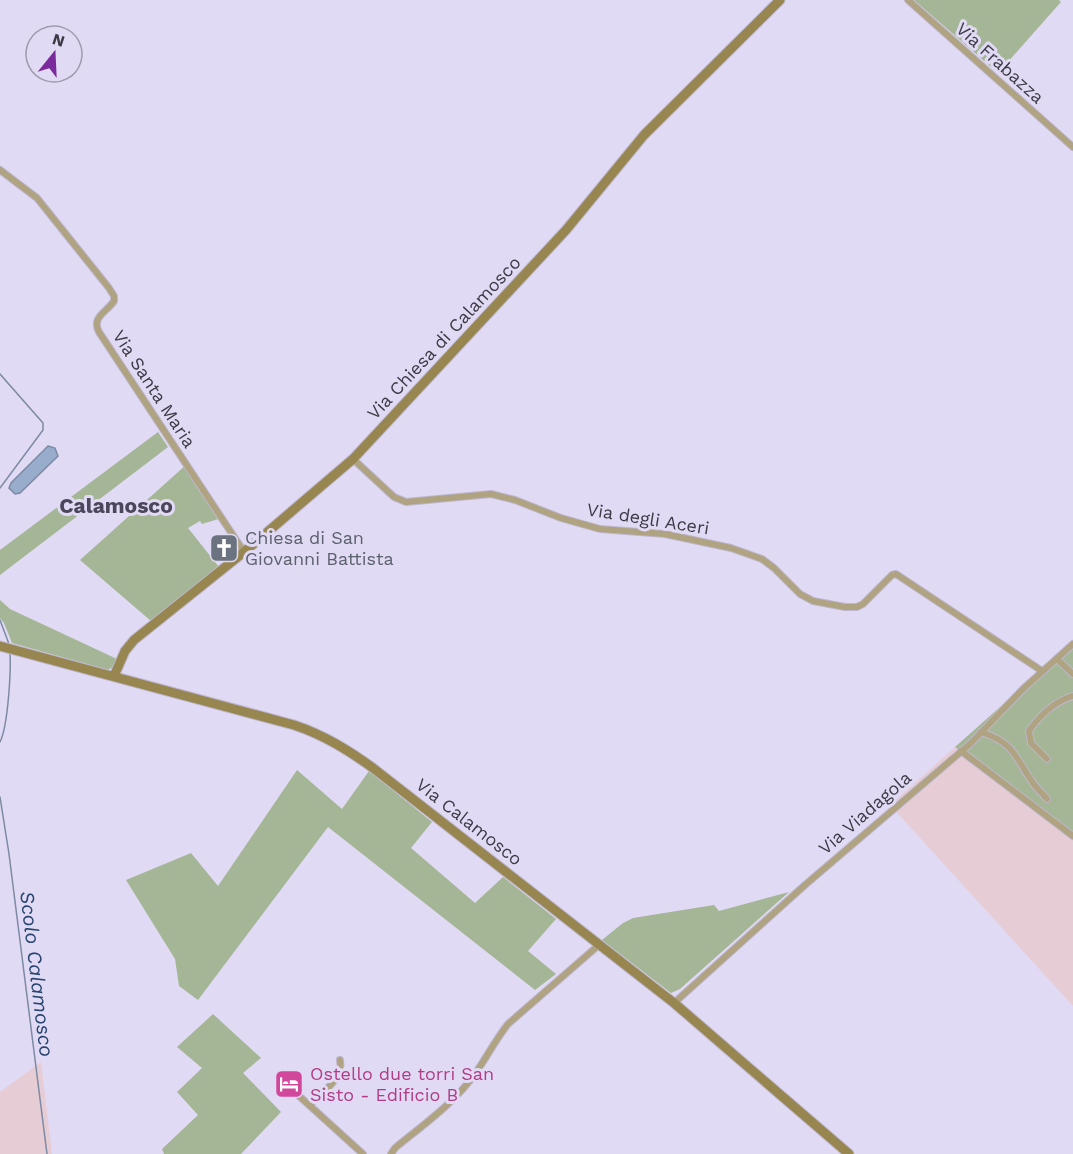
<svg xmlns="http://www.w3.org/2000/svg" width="1073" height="1154" font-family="'Work Sans',sans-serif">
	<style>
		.industrial { fill: #e6cdd5 }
		.green { fill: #a4b696 }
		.water { fill: #98adcc; stroke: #7d8aa4; stroke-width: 1.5 }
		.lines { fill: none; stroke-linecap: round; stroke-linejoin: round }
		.stream { stroke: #7d8aa4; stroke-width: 1.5 }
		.street-casing { stroke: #bdb7ce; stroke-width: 8 }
		.secondary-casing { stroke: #bdb7ce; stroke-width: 11 }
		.street { stroke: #b0a381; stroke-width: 6 }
		.secondary { stroke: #988651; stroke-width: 9 }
		.labels { text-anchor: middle; stroke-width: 6; stroke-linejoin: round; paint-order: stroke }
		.street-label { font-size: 18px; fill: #3e3a45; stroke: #e1daf4 }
		.worship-label { font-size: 18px; fill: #5b616d; stroke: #e1daf4; text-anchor: start }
		.hotel-label { font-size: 18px; fill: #b23c85; stroke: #e1daf4; text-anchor: start }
		.water-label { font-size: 20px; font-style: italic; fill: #28456f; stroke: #e1daf4 }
		.quarter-label { font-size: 21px; font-weight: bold; fill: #4c465b; stroke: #e1daf4 }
	</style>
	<rect width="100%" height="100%" fill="#e1daf4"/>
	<g class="industrial">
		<polygon points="955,747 1073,838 1073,1006 890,805"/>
		<polygon points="41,1062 52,1154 0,1154 0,1092"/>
	</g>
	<g class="green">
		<polygon points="914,0 1059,0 1061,2 998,73"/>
		<polygon points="158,432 168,447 0,575 0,550"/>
		<polygon points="187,464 225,517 202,524 200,521 188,528 219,567 151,621 80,560"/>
		<polygon points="0,600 10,609 117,659 114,666 108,670 12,643 4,623 0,618"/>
		<polygon points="1073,642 1073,838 955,747"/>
		<polygon points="297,770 342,809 369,771 432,822 411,848 475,903 503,877 556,919 528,951 556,974 535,990 328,827 198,1000 179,986 175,959 126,880 191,853 218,886"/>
		<polygon points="789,892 680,989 671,993 602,940 623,923 633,918 714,905 719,911"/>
		<polygon points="213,1014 261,1058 243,1073 281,1112 241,1154 164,1154 162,1149 198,1115 177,1092 202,1068 177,1047"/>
	</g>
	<polygon class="water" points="48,446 55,448 58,456 20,493 15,494 9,488 11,483"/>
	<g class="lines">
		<g class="stream">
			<polyline points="0,374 43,423 43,430 0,488"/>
			<polyline points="0,620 9,644"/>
			<path d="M0,742C8,726 11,672 10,654"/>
			<polyline points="0,797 9,854 47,1154"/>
		</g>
		<g class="street-casing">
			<g id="street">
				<polyline points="908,0 1073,147"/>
				<path d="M0,170L37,198L109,288L114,296V301C107,312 91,317 99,332L244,552"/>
				<polyline points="353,459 394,497 406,502 491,494 515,500 561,518 600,529 665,534 731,548 762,559 774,568 800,594 813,601 845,607 857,607 863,604 892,575 896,574 1042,671"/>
				<polyline points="1057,659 1073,674"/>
				<path d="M981,732C1014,743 1014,755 1031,780C1035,787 1042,793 1047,799"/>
				<polyline points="961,751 1073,836"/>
				<path d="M1047,759L1031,743L1029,731C1039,716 1055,701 1073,696"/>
				<polyline points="674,1003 805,885 970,744 1023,689 1073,644"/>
				<polyline points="298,1095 363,1154"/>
				<path d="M309,1105C321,1093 344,1079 340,1060"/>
				<path d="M391,1154L395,1148C423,1125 456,1102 477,1071C488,1055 496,1039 508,1024L600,944"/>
			</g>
		</g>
		<g class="secondary-casing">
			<g id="secondary">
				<path d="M0,646L294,725C324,735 348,750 373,768L674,1003L849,1154"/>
				<polyline points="114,676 125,651 134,640 244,552 353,459 566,230 644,135 780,0"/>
			</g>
		</g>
		<use href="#street" class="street"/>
		<use href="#secondary" class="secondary"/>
	</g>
	<defs>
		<g id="church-square" transform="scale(1.5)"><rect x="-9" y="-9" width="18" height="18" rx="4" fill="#6b7280" stroke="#e1daf4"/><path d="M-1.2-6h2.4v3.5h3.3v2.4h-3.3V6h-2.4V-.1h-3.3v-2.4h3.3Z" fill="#fff"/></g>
		<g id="hotel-square" transform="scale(1.5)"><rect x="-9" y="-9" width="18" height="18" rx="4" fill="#d1479c" stroke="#e1daf4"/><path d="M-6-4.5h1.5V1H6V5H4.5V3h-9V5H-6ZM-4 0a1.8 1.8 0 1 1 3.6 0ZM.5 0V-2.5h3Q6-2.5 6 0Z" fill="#fff"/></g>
	</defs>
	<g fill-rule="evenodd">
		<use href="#church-square" x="224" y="548"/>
		<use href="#hotel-square" x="289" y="1084"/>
	</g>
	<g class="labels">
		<g class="street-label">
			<text transform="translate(1000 63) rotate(42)" y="6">Via Frabazza</text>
			<text transform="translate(444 338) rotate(-47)" y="6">Via Chiesa di Calamosco</text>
			<text transform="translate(154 389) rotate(57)" y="6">Via Santa Maria</text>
			<text transform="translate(648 519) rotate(9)" y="6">Via degli Aceri</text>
			<text transform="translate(865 813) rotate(-41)" y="6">Via Viadagola</text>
			<text transform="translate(469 822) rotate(38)" y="6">Via Calamosco</text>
		</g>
		<g class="worship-label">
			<text x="245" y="544">Chiesa di San<tspan x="245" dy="21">Giovanni Battista</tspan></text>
		</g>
		<g class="hotel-label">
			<text x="310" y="1080">Ostello due torri San<tspan x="310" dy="21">Sisto - Edificio B</tspan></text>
		</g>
		<g class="water-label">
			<text transform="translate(37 974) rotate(83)" y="7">Scolo Calamosco</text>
		</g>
		<g class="quarter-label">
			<text x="116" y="513">Calamosco</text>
		</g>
	</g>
	<g transform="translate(54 54) rotate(18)"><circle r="28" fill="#e1daf4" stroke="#a09aae" stroke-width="1.5"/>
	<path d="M0-4.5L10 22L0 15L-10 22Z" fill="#7a2a9a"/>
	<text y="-9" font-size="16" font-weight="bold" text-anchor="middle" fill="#3e3a45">N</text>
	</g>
</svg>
